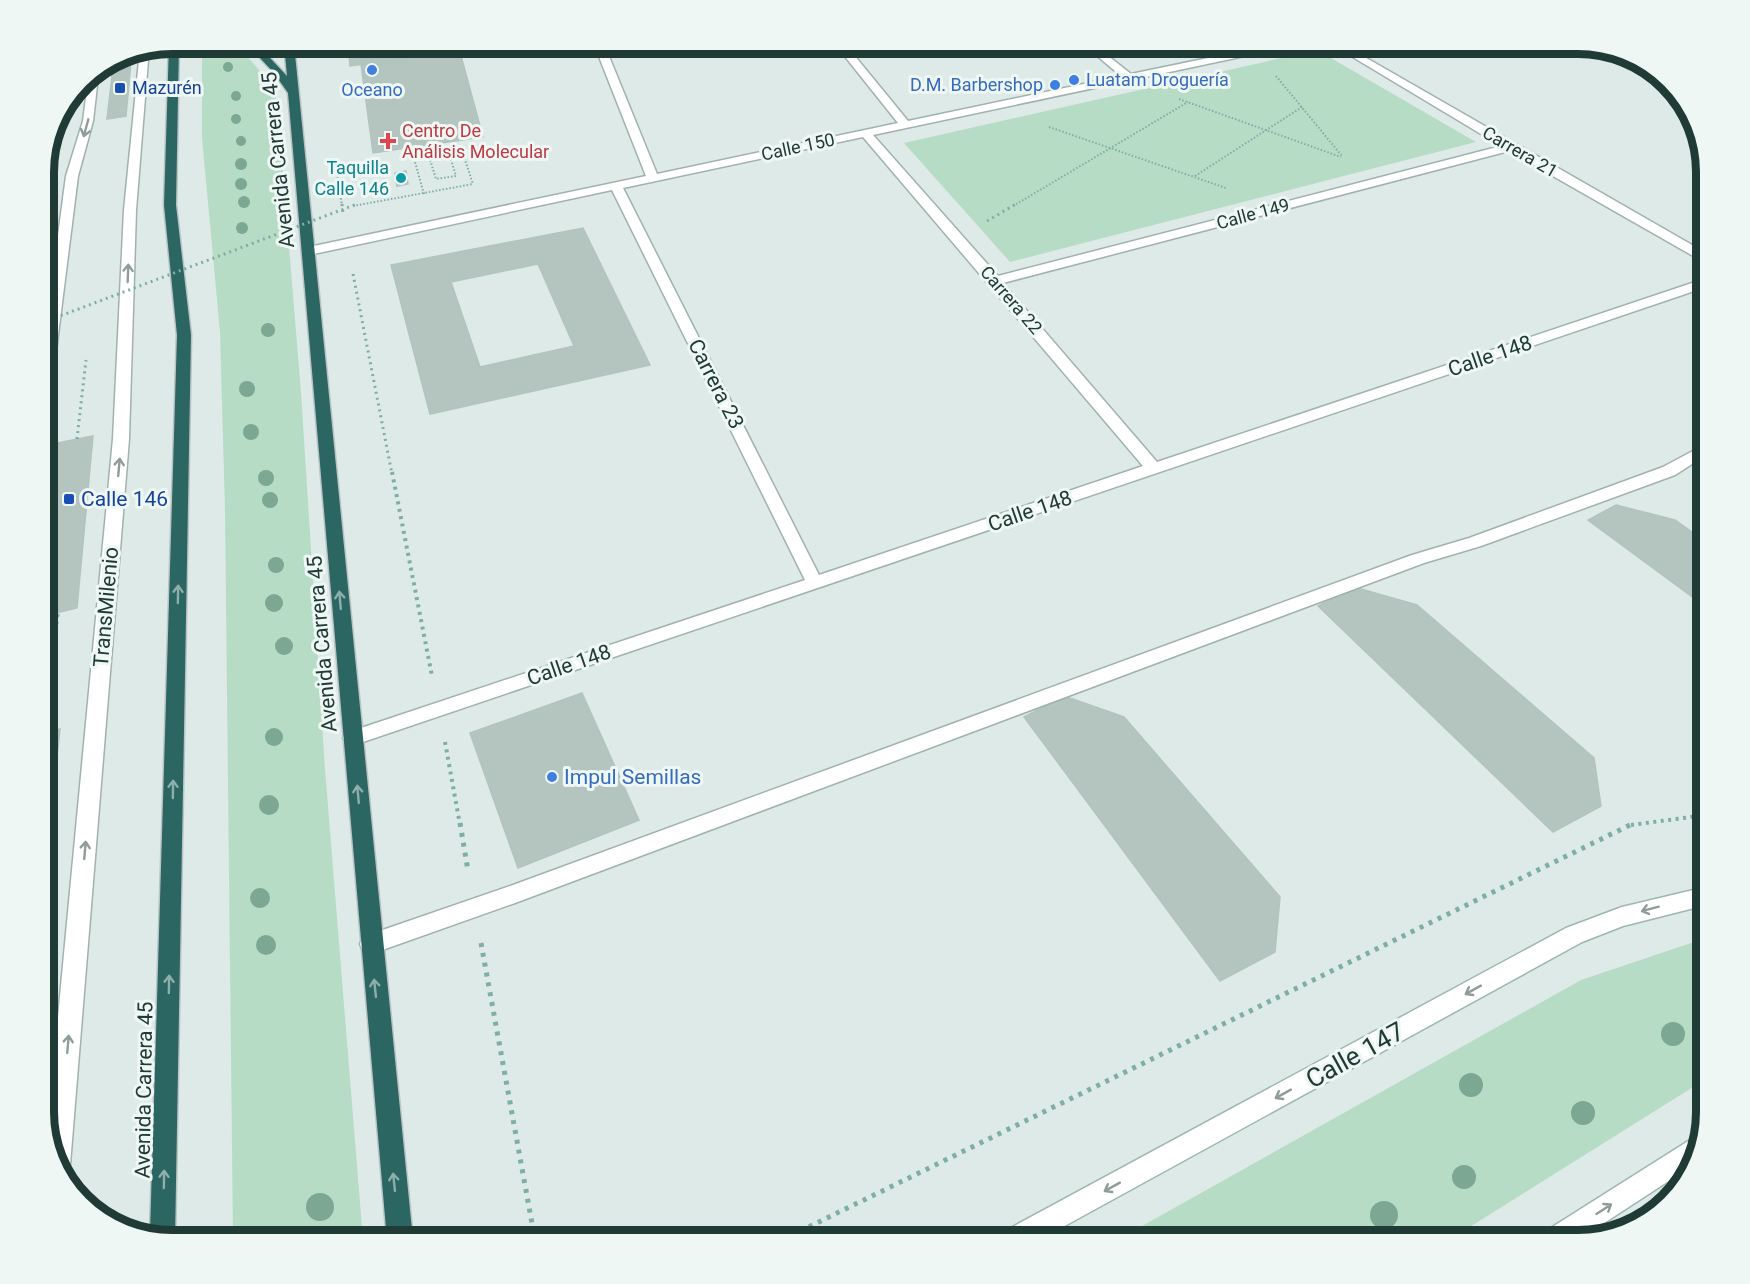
<svg xmlns="http://www.w3.org/2000/svg" width="1750" height="1284" font-family="Roboto,sans-serif">
	<style>
		.green { fill: #b7dcc6 }
		.building { fill: #b4c5c0; stroke: #b1c4be; stroke-width: 1.5; fill-rule: evenodd }
		.lines { fill: none; stroke-linecap: round; stroke-linejoin: round }
		.lane-casing { stroke: #a1b2ae; stroke-width: 3 }
		.street-casing { stroke: #a1b2ae; stroke-width: 3 }
		.secondary-casing { stroke: #9eb6b0; stroke-width: 3 }
		.highway-casing { stroke: #bcc4c3; stroke-width: 3 }
		.path-far3 { stroke: #7eaea6; stroke-width: 2; stroke-dasharray: 1.5 2; stroke-linecap: butt }
		.path-far2 { stroke: #7eaea6; stroke-width: 3; stroke-dasharray: 2 4; stroke-linecap: butt }
		.path-far1 { stroke: #7eaea6; stroke-width: 4; stroke-dasharray: 3 4.5; stroke-linecap: butt }
		.path { stroke: #7eaea6; stroke-width: 5; stroke-dasharray: 4 6; stroke-linecap: butt }
		.lane { fill: #fff; fill-rule: evenodd }
		.street { fill: #fff; fill-rule: evenodd }
		.secondary { fill: #fff; fill-rule: evenodd }
		.highway { fill: #2b6662; fill-rule: evenodd }
		.path-bridge-far1 { stroke: #7eaea6; stroke-width: 2; stroke-dasharray: 1.5 2; stroke-linecap: butt }
		.path-bridge { stroke: #7eaea6; stroke-width: 3; stroke-dasharray: 2 4; stroke-linecap: butt }
		.tree { fill: #7ba793 }
		.oneway { stroke: #909c9a }
		.oneway2 { stroke: #8daeab }
		.shop-dot { fill: #3f7fe0; stroke: #eff7f4; stroke-width: 2 }
		.transit-dot { fill: #1a4fb4; stroke: #eff7f4; stroke-width: 2 }
		.health-dot { fill: #e0444e; stroke: #eff7f4; stroke-width: 2 }
		.culture-dot { fill: #0f9aa8; stroke: #eff7f4; stroke-width: 2 }
		.labels { text-anchor: middle; stroke-width: 6; stroke-linejoin: round; paint-order: stroke }
		.far-shop-label { font-size: 18px; fill: #366cbe; stroke: #eff7f4; text-anchor: start }
		.far-transit-label { font-size: 18px; fill: #164399; stroke: #eff7f4; text-anchor: start }
		.far-health-label { font-size: 18px; fill: #be3a42; stroke: #eff7f4; text-anchor: start }
		.far-street-label { font-size: 18px; fill: #203a36; stroke: #eff7f4 }
		.far-culture-label { font-size: 18px; fill: #0d838f; stroke: #eff7f4; text-anchor: end }
		.street-label { font-size: 21px; fill: #203a36; stroke: #eff7f4 }
		.transit-label { font-size: 21px; fill: #164399; stroke: #eff7f4; text-anchor: start }
		.shop-label { font-size: 21px; fill: #366cbe; stroke: #eff7f4; text-anchor: start }
		.near-street-label { font-size: 26px; fill: #203a36; stroke: #eff7f4 }
		.rim { fill: none; stroke: #203a36; stroke-width: 8 }
	</style>
	<rect width="100%" height="100%" fill="#deeae7"/>
	<g class="green">
		<polygon points="202,44 237,44 268,81 277,101 301,392 325,769 363,1240 233,1240 225,511 220,332 202,138"/>
		<polygon points="1317,50 1476,142 1010,262 904,143"/>
		<polygon points="1706,938 1706,1079 1449,1240 1117,1240 1581,980"/>
	</g>
	<g class="building">
		<polygon points="348,44 457,44 460,52 350,66"/>
		<polygon points="132,51 126,116 107,119 114,59"/>
		<polygon points="460,52 483,137 373,153 361,64"/>
		<polygon points="406,171 408,184 397,186 395,173"/>
		<path d="M583,228L650,365L430,414L391,265ZM538,264L574,346L480,367L451,282Z"/>
		<polygon points="93,436 77,608 44,616 44,554 58,443"/>
		<polygon points="1616,505 1675,520 1706,542 1706,607 1588,520"/>
		<polygon points="1354,587 1417,605 1594,758 1601,806 1553,832 1318,606"/>
		<polygon points="582,693 639,820 518,868 470,733"/>
		<polygon points="1064,696 1124,717 1280,897 1275,952 1220,981 1024,717"/>
		<polygon points="60,729 44,877 44,733"/>
	</g>
	<g class="lines">
		<g class="lane-casing">
			<g id="lane">
				<polygon points="149,48 136,210 129,439 70,1165 66,1174 61,1176 47,1133 113,439 124,210 140,50"/>
				<polygon points="99,68 93,121 78,176 51,391 44,395 44,340 66,176 83,121 89,74"/>
			</g>
		</g>
		<g class="street-casing">
			<g id="street">
				<path d="M594,44H604L657,174L898,123L835,44H845L908,121L1121,76L1083,44H1093L1131,74L1275,44H1292L1287,47L873,135L998,276L1501,146L1331,44H1342L1706,253V262L1702,261L1509,151L1003,283L1157,462L1701,280L1706,279V287L360,743L353,746L346,743L343,738L346,733L805,580L612,190L309,255L303,251L309,247L646,176ZM863,137L1143,466L819,575L623,188Z"/>
				<polygon points="1605,52 1660,74 1667,82 1660,82 1606,56"/>
				<polygon points="1706,444 1706,455 1675,475 1481,546 1424,563 515,903 371,954 363,951 360,944 363,937 371,934 513,885 1412,555 1469,538 1663,467"/>
			</g>
		</g>
		<g class="secondary-casing">
			<g id="secondary">
				<polygon points="1706,887 1706,905 1623,926 1582,942 1039,1240 1001,1240 1005,1231 1566,928 1622,907"/>
				<polygon points="1693,1138 1697,1140 1687,1169 1578,1240 1542,1240 1546,1231"/>
			</g>
		</g>
		<g class="highway-casing">
			<g id="highway">
				<polygon points="169,44 179,44 176,205 191,335 175,1240 150,1233 177,335 164,205"/>
				<polygon points="247,44 257,44 287,76 284,44 294,44 413,1240 387,1240 288,93 274,73"/>
			</g>
		</g>
		<g class="path-far3">
			<polyline points="1276,76 1342,156"/>
			<polyline points="1179,99 1341,157"/>
			<polyline points="1049,127 1226,188"/>
			<polyline points="337,174 342,206"/>
			<polyline points="1195,176 1302,107"/>
			<polyline points="424,194 413,155 428,153 436,179 456,176 448,150 461,148 473,184"/>
			<polyline points="1013,206 1188,102"/>
		</g>
		<g class="path-far2">
			<polyline points="342,204 343,214"/>
			<polyline points="987,221 1016,204"/>
			<polyline points="353,274 392,474"/>
			<polyline points="77,439 86,360"/>
		</g>
		<g class="path-far1">
			<polyline points="392,472 432,676"/>
			<polyline points="44,706 58,612"/>
			<polyline points="445,742 460,825"/>
			<polyline points="1631,825 1706,815"/>
		</g>
		<g class="path">
			<polyline points="460,823 468,871"/>
			<polyline points="481,943 535,1240"/>
			<polyline points="782,1240 1634,823"/>
		</g>
		<use href="#lane" class="lane"/>
		<use href="#street" class="street"/>
		<use href="#secondary" class="secondary"/>
		<use href="#highway" class="highway"/>
		<polyline class="path-bridge-far1" points="353,206 473,184"/>
		<polyline class="path-bridge" points="44,322 357,204"/>
	</g>
	<g class="tree">
		<circle cx="228" cy="67" r="5"/>
		<circle cx="236" cy="96" r="5"/>
		<circle cx="236" cy="119" r="5"/>
		<circle cx="241" cy="141" r="5"/>
		<circle cx="241" cy="164" r="6"/>
		<circle cx="241" cy="184" r="6"/>
		<circle cx="244" cy="202" r="6"/>
		<circle cx="242" cy="228" r="6"/>
		<circle cx="268" cy="330" r="7"/>
		<circle cx="247" cy="389" r="8"/>
		<circle cx="251" cy="432" r="8"/>
		<circle cx="266" cy="478" r="8"/>
		<circle cx="270" cy="500" r="8"/>
		<circle cx="276" cy="565" r="8"/>
		<circle cx="274" cy="603" r="9"/>
		<circle cx="284" cy="646" r="9"/>
		<circle cx="274" cy="737" r="9"/>
		<circle cx="269" cy="805" r="10"/>
		<circle cx="260" cy="898" r="10"/>
		<circle cx="266" cy="945" r="10"/>
		<circle cx="1673" cy="1034" r="12"/>
		<circle cx="1471" cy="1085" r="12"/>
		<circle cx="1583" cy="1113" r="12"/>
		<circle cx="1464" cy="1177" r="12"/>
		<circle cx="320" cy="1207" r="14"/>
		<circle cx="1384" cy="1215" r="14"/>
	</g>
	<defs><path id="oneway-shaft" d="M-6 0H5M1.5-3L5.5 0L1.5 3" fill="none" stroke-width="1.6" stroke-linecap="round" stroke-linejoin="round" transform="scale(1.5)"/></defs>
	<g class="oneway">
		<use href="#oneway-shaft" transform="translate(86 128) rotate(105)"/>
		<use href="#oneway-shaft" transform="translate(128 273) rotate(-88)"/>
		<use href="#oneway-shaft" transform="translate(119 467) rotate(-85)"/>
		<use href="#oneway-shaft" transform="translate(85 850) rotate(-85)"/>
		<use href="#oneway-shaft" transform="translate(1650 909) rotate(165)"/>
		<use href="#oneway-shaft" transform="translate(1473 990) rotate(151)"/>
		<use href="#oneway-shaft" transform="translate(68 1044) rotate(-85)"/>
		<use href="#oneway-shaft" transform="translate(1283 1094) rotate(151)"/>
		<use href="#oneway-shaft" transform="translate(1112 1187) rotate(151)"/>
		<use href="#oneway-shaft" transform="translate(1604 1209) rotate(-33)"/>
	</g>
	<g class="oneway2">
		<use href="#oneway-shaft" transform="translate(178 594) rotate(-89)"/>
		<use href="#oneway-shaft" transform="translate(340 600) rotate(-95)"/>
		<use href="#oneway-shaft" transform="translate(173 789) rotate(-89)"/>
		<use href="#oneway-shaft" transform="translate(358 794) rotate(-95)"/>
		<use href="#oneway-shaft" transform="translate(169 984) rotate(-89)"/>
		<use href="#oneway-shaft" transform="translate(375 988) rotate(-96)"/>
		<use href="#oneway-shaft" transform="translate(164 1179) rotate(-89)"/>
		<use href="#oneway-shaft" transform="translate(394 1182) rotate(-96)"/>
	</g>
	<g class="shop-dot">
		<circle cx="372" cy="70" r="6"/>
		<circle cx="1074" cy="80" r="6"/>
		<circle cx="1055" cy="85" r="6"/>
		<circle cx="552" cy="777" r="6"/>
	</g>
	<g class="transit-dot">
		<rect x="114" y="82" width="12" height="12" rx="3"/>
		<rect x="63" y="493" width="12" height="12" rx="3"/>
	</g>
	<path class="health-dot" d="M385 132h6v6h6v6h-6v6h-6v-6h-6v-6h6z"/>
	<circle class="culture-dot" cx="401" cy="178" r="6"/>
	<g class="labels">
		<g class="far-shop-label">
			<text x="1086" y="86">Luatam Droguería</text>
			<text x="1043" y="91" text-anchor="end">D.M. Barbershop</text>
			<text x="372" y="96" text-anchor="middle">Oceano</text>
		</g>
		<g class="far-transit-label">
			<text x="132" y="94">Mazurén</text>
		</g>
		<g class="far-health-label">
			<text x="402" y="137">Centro De<tspan x="402" dy="21">Análisis Molecular</tspan></text>
		</g>
		<g class="far-street-label">
			<text transform="translate(798 147) rotate(-12)" y="6">Calle 150</text>
			<text transform="translate(1520 152) rotate(30)" y="6">Carrera 21</text>
			<text transform="translate(1253 214) rotate(-15)" y="6">Calle 149</text>
			<text transform="translate(1011 300) rotate(49)" y="6">Carrera 22</text>
		</g>
		<g class="far-culture-label">
			<text x="389" y="174">Taquilla<tspan x="389" dy="21">Calle 146</tspan></text>
		</g>
		<g class="street-label">
			<text transform="translate(278 160) rotate(-96)" y="7">Avenida Carrera 45</text>
			<text transform="translate(1490 356) rotate(-19)" y="7">Calle 148</text>
			<text transform="translate(716 384) rotate(63)" y="7">Carrera 23</text>
			<text transform="translate(1030 511) rotate(-19)" y="7">Calle 148</text>
			<text transform="translate(106 607) rotate(-85)" y="7">TransMilenio</text>
			<text transform="translate(322 644) rotate(-95)" y="7">Avenida Carrera 45</text>
			<text transform="translate(569 665) rotate(-19)" y="7">Calle 148</text>
			<text transform="translate(144 1090) rotate(-89)" y="7">Avenida Carrera 45</text>
		</g>
		<g class="transit-label">
			<text x="81" y="506">Calle 146</text>
		</g>
		<g class="shop-label">
			<text x="564" y="784">Impul Semillas</text>
		</g>
		<g class="near-street-label">
			<text transform="translate(1355 1055) rotate(-29)" y="9">Calle 147</text>
		</g>
	</g>
	<path d="M0 0H1750V1284H0ZM172 54H1578A118 118 0 0 1 1696 172V1112A118 118 0 0 1 1578 1230H172A118 118 0 0 1 54 1112V172A118 118 0 0 1 172 54Z" fill="#eff7f4" fill-rule="evenodd"/>
	<path class="rim" d="M172 54H1578A118 118 0 0 1 1696 172V1112A118 118 0 0 1 1578 1230H172A118 118 0 0 1 54 1112V172A118 118 0 0 1 172 54Z"/>
</svg>
